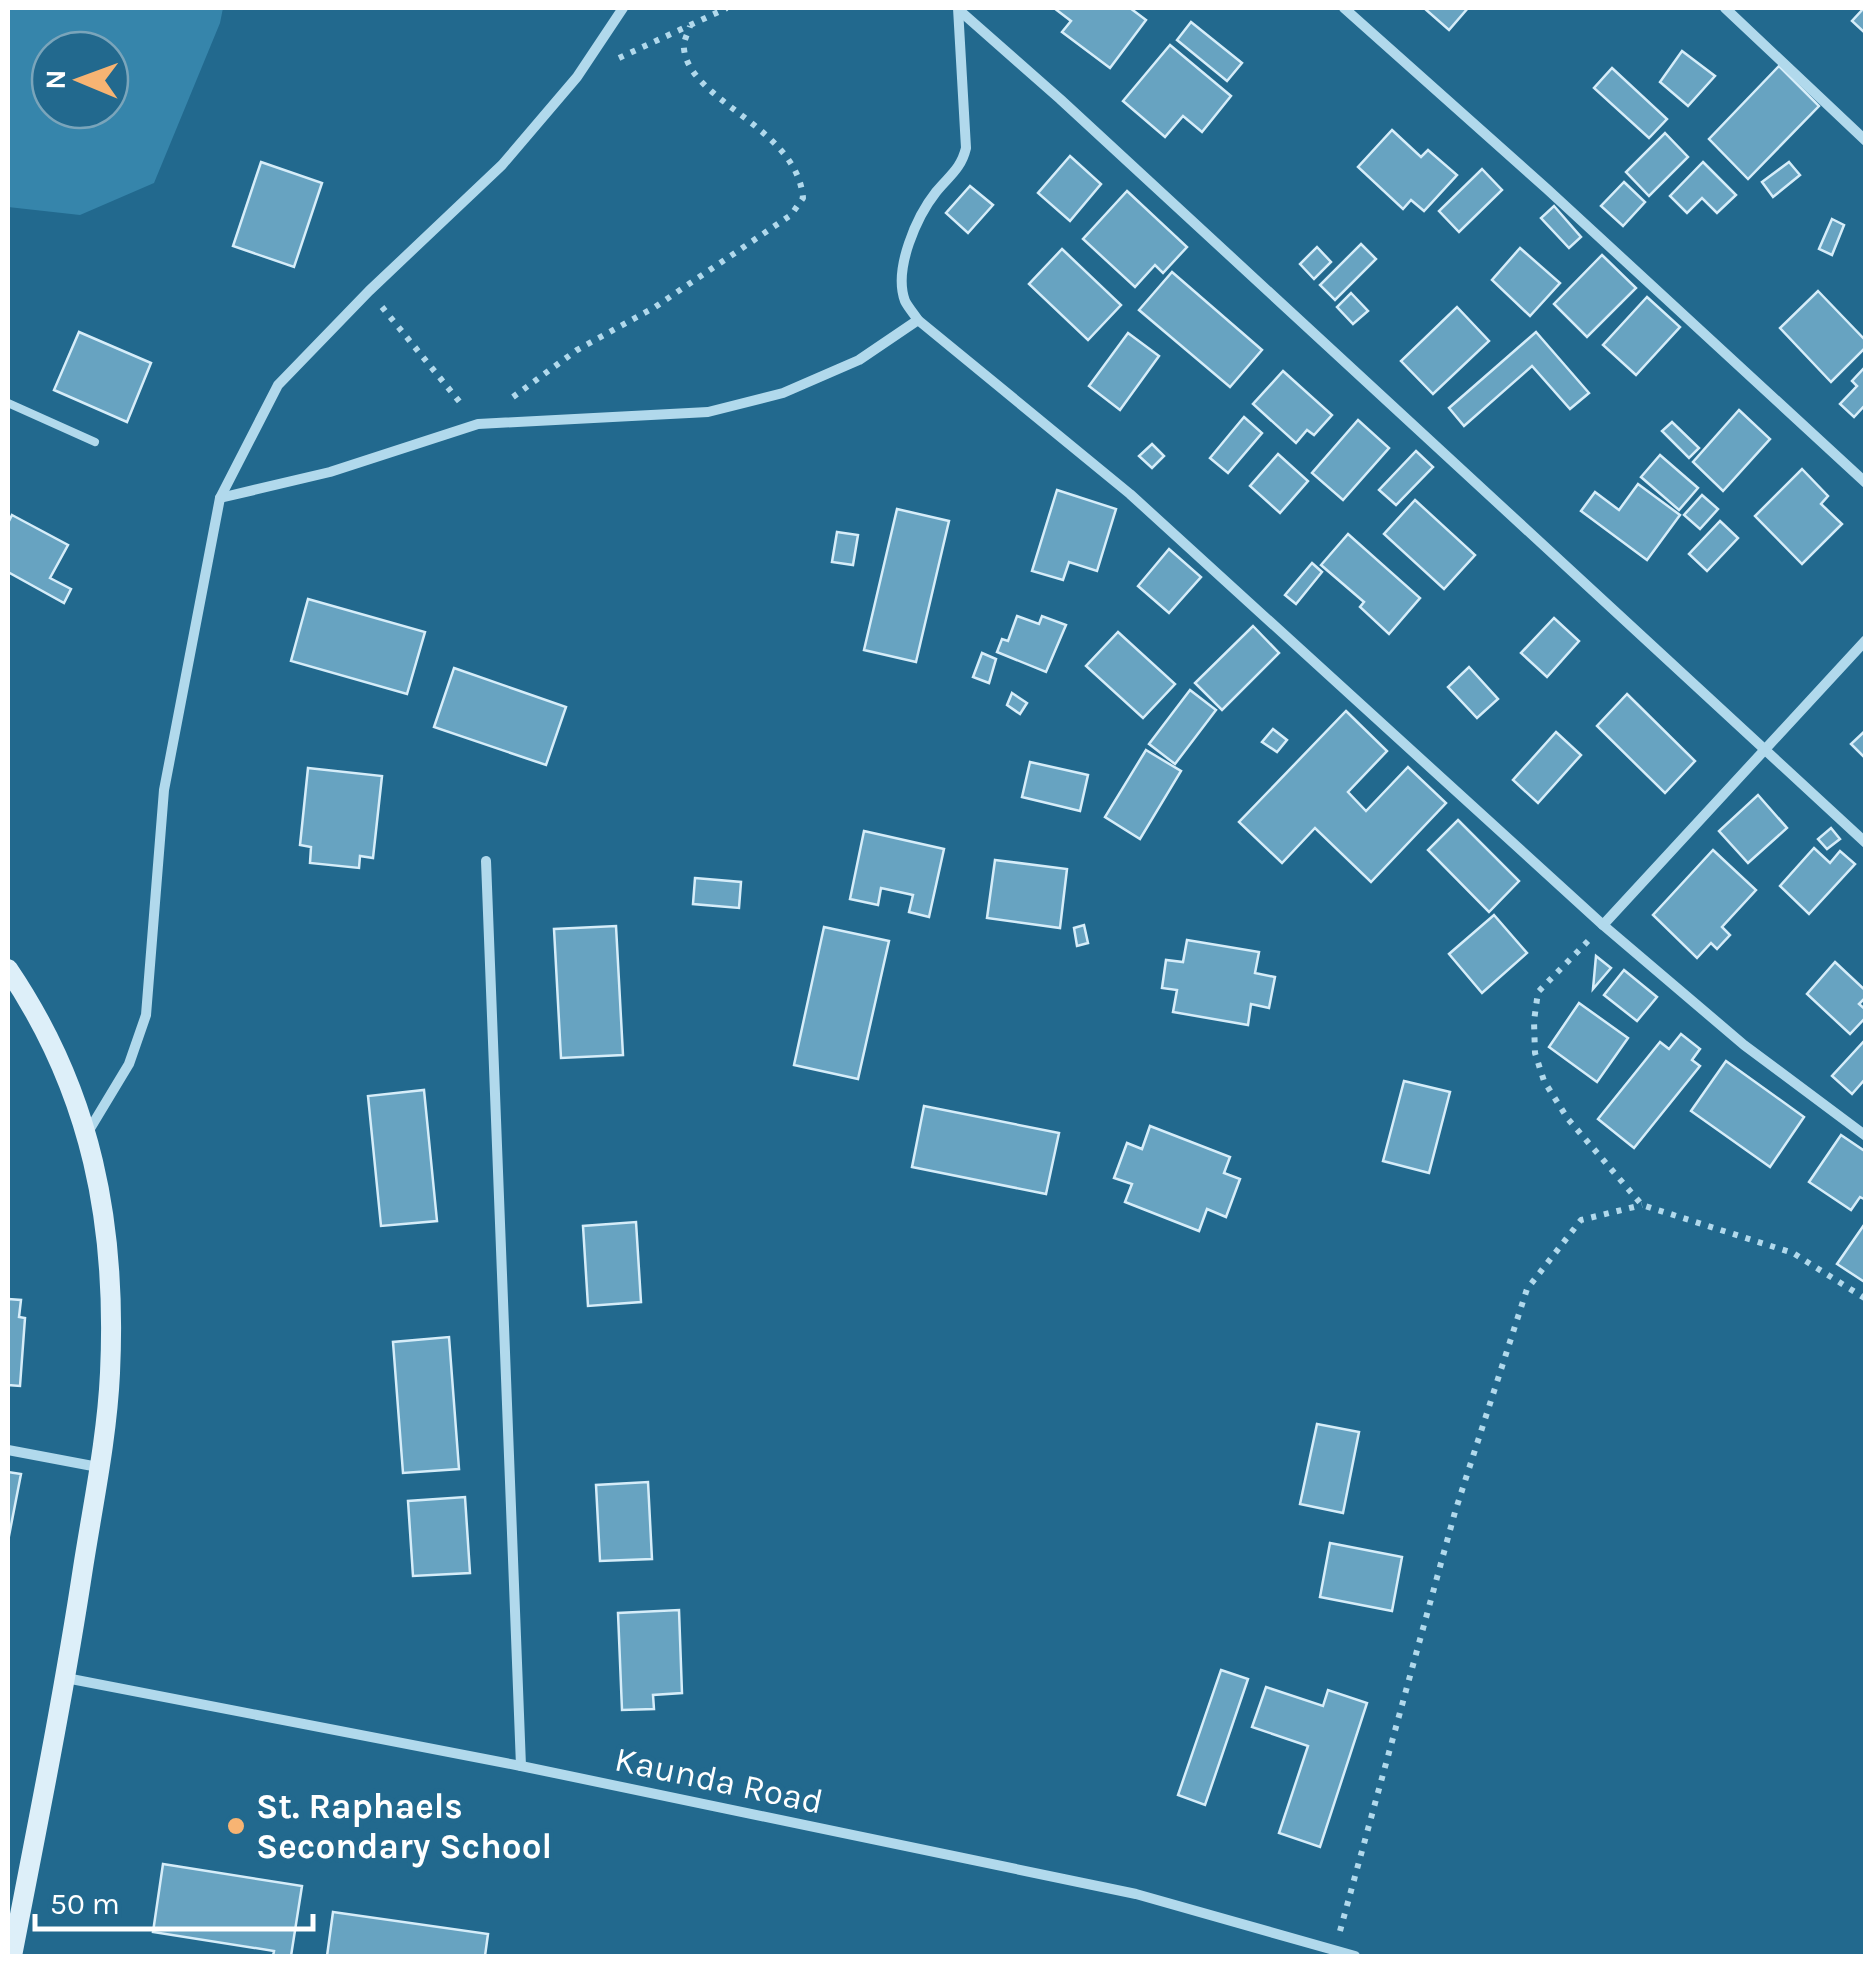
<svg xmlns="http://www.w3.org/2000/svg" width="1873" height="1964" font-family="Karla,sans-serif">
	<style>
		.green { fill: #3685ab; fill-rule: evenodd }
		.building { fill: #67a3c1; stroke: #d6edf9; stroke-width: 2.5 }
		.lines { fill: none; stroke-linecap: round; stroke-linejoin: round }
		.path { stroke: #b1d9ec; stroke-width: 6; stroke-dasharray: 5 8; stroke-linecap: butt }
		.lane { stroke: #b1d9ec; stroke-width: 8 }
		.street { stroke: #b1d9ec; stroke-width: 10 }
		.secondary { stroke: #ddeff9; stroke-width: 20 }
		.poi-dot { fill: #f7b473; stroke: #22698e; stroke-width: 4 }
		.labels { text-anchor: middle; stroke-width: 10; stroke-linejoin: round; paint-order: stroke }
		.street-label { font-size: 35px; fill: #fff; stroke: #22698e }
		.poi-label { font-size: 35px; font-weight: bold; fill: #fff; stroke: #22698e; text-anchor: start }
	</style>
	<rect width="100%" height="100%" fill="#22698e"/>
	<path class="green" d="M8,8H223L220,23L154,183L80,215L8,207ZM50,50H110V110H50Z"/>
	<g class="building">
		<polygon points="1054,8 1130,8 1146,20 1110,68 1062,32 1071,21"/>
		<polygon points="1424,8 1468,8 1449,30"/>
		<polygon points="1864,8 1866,8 1866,34 1852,21"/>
		<polygon points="1191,22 1242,63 1227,81 1177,40"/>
		<polygon points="1170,45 1231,96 1202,132 1183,116 1165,137 1123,101"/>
		<polygon points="1682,51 1715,76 1688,106 1660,82"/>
		<polygon points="1779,66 1819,106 1748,179 1709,139"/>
		<polygon points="1612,68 1667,119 1649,138 1594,88"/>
		<polygon points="1392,130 1421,157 1428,150 1457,175 1424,211 1411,200 1403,209 1358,167"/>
		<polygon points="1665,133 1688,157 1649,196 1626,172"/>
		<polygon points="1070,156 1101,184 1070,221 1038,193"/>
		<polygon points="261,162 322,183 294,267 233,246"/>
		<polygon points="1703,162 1736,195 1717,213 1702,198 1687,213 1670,196"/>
		<polygon points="1789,162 1800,175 1773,197 1762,182"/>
		<polygon points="1482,169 1502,190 1459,232 1439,211"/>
		<polygon points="1624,182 1645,202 1623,226 1601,206"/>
		<polygon points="970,186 993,205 968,233 946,213"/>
		<polygon points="1127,191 1187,247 1163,273 1155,265 1135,287 1083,239"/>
		<polygon points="1554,206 1581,237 1569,248 1541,218"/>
		<polygon points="1832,219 1844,225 1832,255 1819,249"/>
		<polygon points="1361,244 1376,259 1335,300 1320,285"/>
		<polygon points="1317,247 1331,262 1314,279 1300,264"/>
		<polygon points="1520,248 1560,283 1530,316 1492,280"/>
		<polygon points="1062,249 1121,305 1088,340 1029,284"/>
		<polygon points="1602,255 1636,288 1587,337 1554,304"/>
		<polygon points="1172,272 1262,350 1230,387 1139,310"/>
		<polygon points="1818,291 1866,341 1866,347 1831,382 1780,328"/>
		<polygon points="1351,293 1368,311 1353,324 1337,307"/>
		<polygon points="1647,297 1680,327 1636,375 1603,345"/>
		<polygon points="1457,307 1489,341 1433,394 1401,361"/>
		<polygon points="79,332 151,363 127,422 54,390"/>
		<polygon points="1536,332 1589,393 1570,409 1532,366 1464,426 1449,408"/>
		<polygon points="1128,333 1159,356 1120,410 1089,386"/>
		<polygon points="1866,366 1866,404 1854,417 1840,404 1857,386 1852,381"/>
		<polygon points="1283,371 1332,415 1314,435 1307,430 1296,443 1253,404"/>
		<polygon points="1739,410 1770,439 1723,491 1693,462"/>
		<polygon points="1244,417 1262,433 1228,473 1210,458"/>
		<polygon points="1358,420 1389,448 1343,500 1312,473"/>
		<polygon points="1672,422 1699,448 1689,458 1662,431"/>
		<polygon points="1152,444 1164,456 1152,468 1139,456"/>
		<polygon points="1416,451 1433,467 1396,505 1379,490"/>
		<polygon points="1278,454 1308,481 1280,513 1250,486"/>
		<polygon points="1660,455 1698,488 1679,510 1641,477"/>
		<polygon points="1802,469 1828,496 1821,504 1842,524 1802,564 1755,516"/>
		<polygon points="1638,484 1680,515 1647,560 1581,511 1595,492 1619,510"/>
		<polygon points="1057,490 1116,509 1097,571 1069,562 1063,580 1032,571"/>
		<polygon points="1702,495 1718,509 1700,529 1684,515"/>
		<polygon points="1415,500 1475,555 1444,589 1384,534"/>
		<polygon points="897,509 949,521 916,662 864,650"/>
		<polygon points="12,515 68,545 50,578 71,589 64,603 8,572 8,523"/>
		<polygon points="1720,521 1738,538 1707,571 1689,554"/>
		<polygon points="837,532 858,535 853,565 832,562"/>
		<polygon points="1348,534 1420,598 1389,634 1360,607 1364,602 1321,565"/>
		<polygon points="1169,549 1201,577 1169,613 1138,586"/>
		<polygon points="1312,563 1322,572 1296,604 1285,595"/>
		<polygon points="308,599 425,632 407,694 291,661"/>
		<polygon points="1017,616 1039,624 1042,616 1066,625 1046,672 997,652 1002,639 1008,641"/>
		<polygon points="1554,618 1579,641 1547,677 1521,653"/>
		<polygon points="1253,626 1279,653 1222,710 1195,683"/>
		<polygon points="1118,632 1175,684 1143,718 1086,666"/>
		<polygon points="982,653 996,659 989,683 973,677"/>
		<polygon points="1469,667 1498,699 1477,718 1448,687"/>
		<polygon points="454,668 566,707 546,765 434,727"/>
		<polygon points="1190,690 1216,710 1175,764 1149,744"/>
		<polygon points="1012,693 1027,703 1020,714 1007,705"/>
		<polygon points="1627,694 1695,761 1665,793 1597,726"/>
		<polygon points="1346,711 1387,751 1348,792 1366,811 1408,767 1446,803 1371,882 1315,828 1282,863 1239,822"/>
		<polygon points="1273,729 1287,740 1277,752 1262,742"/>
		<polygon points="1866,730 1866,759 1851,744"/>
		<polygon points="1556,732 1581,755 1538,803 1513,780"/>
		<polygon points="1146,750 1181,771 1140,839 1105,817"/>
		<polygon points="1030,762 1088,775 1080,811 1022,797"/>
		<polygon points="308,768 382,776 373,858 360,856 359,868 310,863 311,847 300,845"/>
		<polygon points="1758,795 1787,828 1748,863 1719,831"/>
		<polygon points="1458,820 1519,881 1489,912 1428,850"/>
		<polygon points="1831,828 1840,839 1827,849 1818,839"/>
		<polygon points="864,831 944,849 929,917 909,912 913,895 881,888 878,905 850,899"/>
		<polygon points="1814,848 1830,863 1840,851 1855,864 1809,914 1780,886"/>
		<polygon points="1713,850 1756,890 1722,927 1730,935 1717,949 1711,943 1697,958 1653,915"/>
		<polygon points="995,860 1067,869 1060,928 987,918"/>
		<polygon points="695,878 741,882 739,908 693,904"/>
		<polygon points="1494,915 1527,953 1482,993 1449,954"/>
		<polygon points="1084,925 1088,943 1077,946 1074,928"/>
		<polygon points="616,926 623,1055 561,1058 554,929"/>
		<polygon points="824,927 889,941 858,1079 794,1065"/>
		<polygon points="1187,940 1259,952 1255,973 1275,977 1269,1008 1251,1004 1248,1025 1173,1012 1177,990 1162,988 1166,960 1183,962"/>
		<polygon points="1596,956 1611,968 1593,989"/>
		<polygon points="1835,962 1866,991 1866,997 1859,1004 1866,1010 1866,1017 1850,1034 1807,994"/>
		<polygon points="1624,970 1657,997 1637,1021 1604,995"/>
		<polygon points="1579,1003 1628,1038 1597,1082 1549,1047"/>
		<polygon points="1681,1034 1700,1049 1692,1060 1700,1066 1634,1148 1598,1119 1660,1042 1669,1049"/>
		<polygon points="1866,1039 1866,1078 1852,1094 1832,1076"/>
		<polygon points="1726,1061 1804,1117 1770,1167 1691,1111"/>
		<polygon points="1404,1081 1450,1092 1429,1173 1383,1161"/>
		<polygon points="424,1090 437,1221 381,1226 368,1096"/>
		<polygon points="924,1106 1059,1133 1046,1194 912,1167"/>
		<polygon points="1150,1126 1230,1157 1224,1173 1240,1179 1226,1217 1207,1209 1199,1231 1125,1202 1132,1184 1114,1178 1127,1143 1142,1149"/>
		<polygon points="1841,1135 1866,1152 1866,1200 1860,1197 1851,1210 1809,1182"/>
		<polygon points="636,1222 641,1302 588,1306 583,1226"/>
		<polygon points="1866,1222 1866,1283 1837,1264"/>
		<polygon points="8,1299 21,1300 19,1317 25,1318 20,1386 8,1385"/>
		<polygon points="449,1337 459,1469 403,1473 393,1342"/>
		<polygon points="1317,1424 1359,1432 1343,1513 1300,1504"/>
		<polygon points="8,1472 21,1474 8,1541"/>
		<polygon points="648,1482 652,1559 600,1561 596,1485"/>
		<polygon points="465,1497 470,1573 413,1576 408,1501"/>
		<polygon points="1330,1543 1402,1557 1392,1611 1320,1597"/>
		<polygon points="679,1610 682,1693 653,1695 654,1709 622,1710 618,1613"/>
		<polygon points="1221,1670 1248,1679 1205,1805 1178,1795"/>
		<polygon points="1266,1687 1323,1706 1328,1690 1367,1703 1320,1847 1279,1833 1308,1746 1252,1727"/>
		<polygon points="163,1864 302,1886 291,1956 273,1956 274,1951 153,1932"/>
		<polygon points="333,1912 488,1934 485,1956 327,1956"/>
	</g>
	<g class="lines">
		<g class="path">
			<polyline points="619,58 727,8"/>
			<polyline points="382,307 463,406"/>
			<path d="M513,397L577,350L655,307L791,215L803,198C797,127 690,102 684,49C683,41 688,33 690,26"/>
			<polyline points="1588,941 1538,992 1534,1021 1535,1053 1544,1081 1568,1119 1642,1205 1793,1253 1866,1299"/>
			<polyline points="1340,1931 1455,1512 1527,1289 1581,1220 1642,1205"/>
		</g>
		<polyline class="lane" points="8,403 95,442"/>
		<g class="street">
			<path d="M958,8L966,148C961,169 949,176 936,192C917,216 893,269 905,301C908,307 914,314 918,320L1130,494L1603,925L1744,1045L1866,1136"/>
			<polyline points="1344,8 1547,189 1866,483"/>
			<polyline points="1725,8 1866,141"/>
			<polyline points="959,10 1060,99 1866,843"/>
			<polyline points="220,498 330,472 478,424 708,412 783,393 859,360 918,320"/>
			<polyline points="486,861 521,1766"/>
			<polyline points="1603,925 1866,640"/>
			<polyline points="88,1132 129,1064 146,1015 164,790 220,498 278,385 369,291 502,165 577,77 623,8"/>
			<polyline points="8,1450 98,1467"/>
			<polyline points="66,1678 521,1766 1136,1894 1355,1956"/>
		</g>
		<path class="secondary" d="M8,969C92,1093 117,1225 110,1373C107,1438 93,1504 83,1568C63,1699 37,1827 12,1956"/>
	</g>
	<circle class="poi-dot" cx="236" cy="1826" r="10"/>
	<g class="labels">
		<g class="street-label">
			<text transform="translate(719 1780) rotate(12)" y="12">Kaunda Road</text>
		</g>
		<g class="poi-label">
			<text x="256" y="1818">St. Raphaels<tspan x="256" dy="40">Secondary School</tspan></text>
		</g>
	</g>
	<rect width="1873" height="1964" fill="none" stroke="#ffffff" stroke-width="20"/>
	<g transform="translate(80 80) rotate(271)"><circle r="48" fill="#22698e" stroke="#7aa5bb" stroke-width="2.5"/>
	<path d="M0-8L18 38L0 25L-18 38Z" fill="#f7b473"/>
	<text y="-15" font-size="28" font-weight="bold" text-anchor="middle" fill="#ffffff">N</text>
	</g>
	<path d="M35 1914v15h278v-15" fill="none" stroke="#ffffff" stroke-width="5"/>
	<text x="50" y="1914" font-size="30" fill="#ffffff" stroke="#22698e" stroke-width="8" paint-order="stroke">50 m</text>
</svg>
